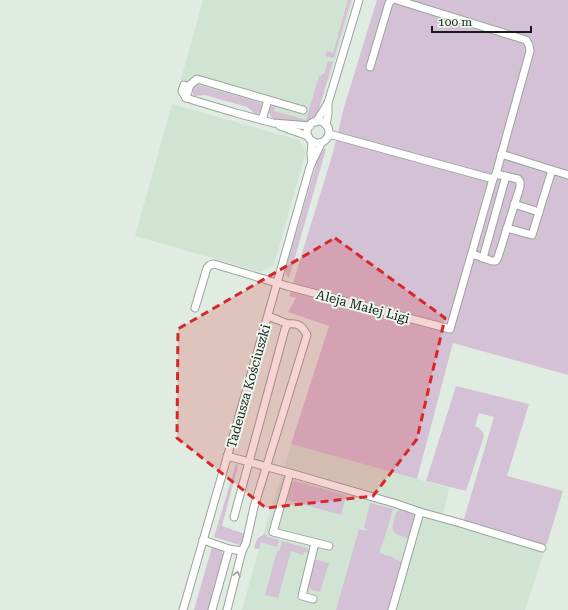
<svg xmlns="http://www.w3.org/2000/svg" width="568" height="610" font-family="'Roboto Serif',serif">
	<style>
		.built { fill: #d1e3d3 }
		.green { fill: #d4c1d6 }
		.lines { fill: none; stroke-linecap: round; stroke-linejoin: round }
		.minor-casing { stroke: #99a49a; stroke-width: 9 }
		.minor { stroke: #fff; stroke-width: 7 }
		.oneway { stroke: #979997 }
		.marked { fill: #d62828; fill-opacity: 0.2; stroke: #d62828; stroke-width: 3; stroke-dasharray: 8 5; stroke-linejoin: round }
		.labels { text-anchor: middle; stroke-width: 4; stroke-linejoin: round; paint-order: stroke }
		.street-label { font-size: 13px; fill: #181c18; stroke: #edf9ee }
	</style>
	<rect width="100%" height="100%" fill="#e0ece1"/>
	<g class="built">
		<polygon points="203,0 353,0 336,58 317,111 304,120 179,86"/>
		<polygon points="172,104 299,140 306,152 274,265 261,272 135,236"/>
		<polygon points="291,444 449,488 443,515 546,546 525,610 242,610 261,541"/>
	</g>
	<g class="green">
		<polygon points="348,0 351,0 334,58 325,56 327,51 333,53"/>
		<polygon points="377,0 568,0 568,375 453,343 417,479 291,444 329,326 288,312 296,298 289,296 334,149 344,107"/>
		<path d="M328,61L333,62L318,112L319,113C317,117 312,121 306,122C299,124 278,121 271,117L269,112V109L273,106L275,107L274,111L306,120L319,76H321L322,74H324Z"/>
		<path d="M196,85H199L259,102C265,106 263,114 255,114L251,110L247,107L205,95L195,96L193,95V88Z"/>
		<polygon points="321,148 326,149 289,278 286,275 285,270"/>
		<path d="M456,386L529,404L507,476L563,491L547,544L544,545L464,521V519L494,417L479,413L475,426C480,428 483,431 484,436L466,491L426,481Z"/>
		<polygon points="236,464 238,465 222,526 245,534 243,546 214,537"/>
		<polygon points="294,481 345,495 346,497 341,515 287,500 291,485"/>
		<polygon points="370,503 393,509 387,530 379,553 392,557 396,560 403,562 389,610 336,610 359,529 366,531 367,529 364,528"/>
		<path d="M400,509C406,511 413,512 415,518L409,539C398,535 389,534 394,520C395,516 396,512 400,509Z"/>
		<polygon points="264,534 267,535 267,537 279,540 277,547 261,542 259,549 254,548 257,539"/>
		<polygon points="282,541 306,548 308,550 309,553 304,552 303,555 291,551 278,598 265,595 277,551 279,551"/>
		<path d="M212,547C218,548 222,549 223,556L209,610H194Z"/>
		<path d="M314,560H318L329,563L320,592C314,591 309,590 308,583Z"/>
	</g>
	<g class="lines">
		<g class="minor-casing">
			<g id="minor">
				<polyline points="397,0 526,40 529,45 530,51 496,174 493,179"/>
				<polyline points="370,67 389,3 392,0"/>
				<polyline points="184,85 182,91 186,98 236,113 273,123 310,126"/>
				<polyline points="186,98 190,85 197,79 303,110"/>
				<polyline points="262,120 268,100"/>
				<circle cx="318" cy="132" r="11"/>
				<polyline points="316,122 328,103"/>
				<polyline points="326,125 328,114 328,103 359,0"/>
				<polyline points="280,126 308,136"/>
				<polyline points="312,141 311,154 312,162"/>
				<polyline points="501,154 552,170 539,212 514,204"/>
				<polyline points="552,170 568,175"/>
				<polyline points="507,228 532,235 539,212"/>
				<polyline points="472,254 492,261 496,261 498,257 520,187 520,182 518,179 496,174"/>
				<polyline points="483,258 506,176"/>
				<polyline points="195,308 207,268 210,265 214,264 287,286 450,329 493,179 329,134"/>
				<polyline points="268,316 288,324"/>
				<polyline points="227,456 290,473 397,504 420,512 460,523 542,548"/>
				<polyline points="290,473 273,532 329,546"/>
				<path d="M234,517L285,329L288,324C299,323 302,326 307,335L254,507L246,543L242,551"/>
				<polyline points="203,540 229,549 242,551 227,610"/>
				<polyline points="313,599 302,596 315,543"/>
				<path d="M183,610L250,378L310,167C313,159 318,151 321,143"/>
				<polyline points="212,610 229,549"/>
				<polyline points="392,610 420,512"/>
			</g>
		</g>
		<use href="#minor" class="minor"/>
	</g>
	<defs><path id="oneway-chevron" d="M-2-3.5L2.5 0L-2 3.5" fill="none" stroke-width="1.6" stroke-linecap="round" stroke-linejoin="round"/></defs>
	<use class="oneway" href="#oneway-chevron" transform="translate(237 574) rotate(-76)"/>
	<path class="marked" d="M335,238L445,318L417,439L373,496L266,508L177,438L178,329Z"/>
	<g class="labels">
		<g class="street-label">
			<text transform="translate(363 306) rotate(15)" y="5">Aleja Małej Ligi</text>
			<text transform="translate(248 386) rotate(-74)" y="5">Tadeusza Kościuszki</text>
		</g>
	</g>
	<path d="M432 26v6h99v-6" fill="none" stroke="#181c18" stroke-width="2"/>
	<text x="438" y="26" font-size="12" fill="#181c18" stroke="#edf9ee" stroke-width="3" paint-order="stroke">100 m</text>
</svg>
